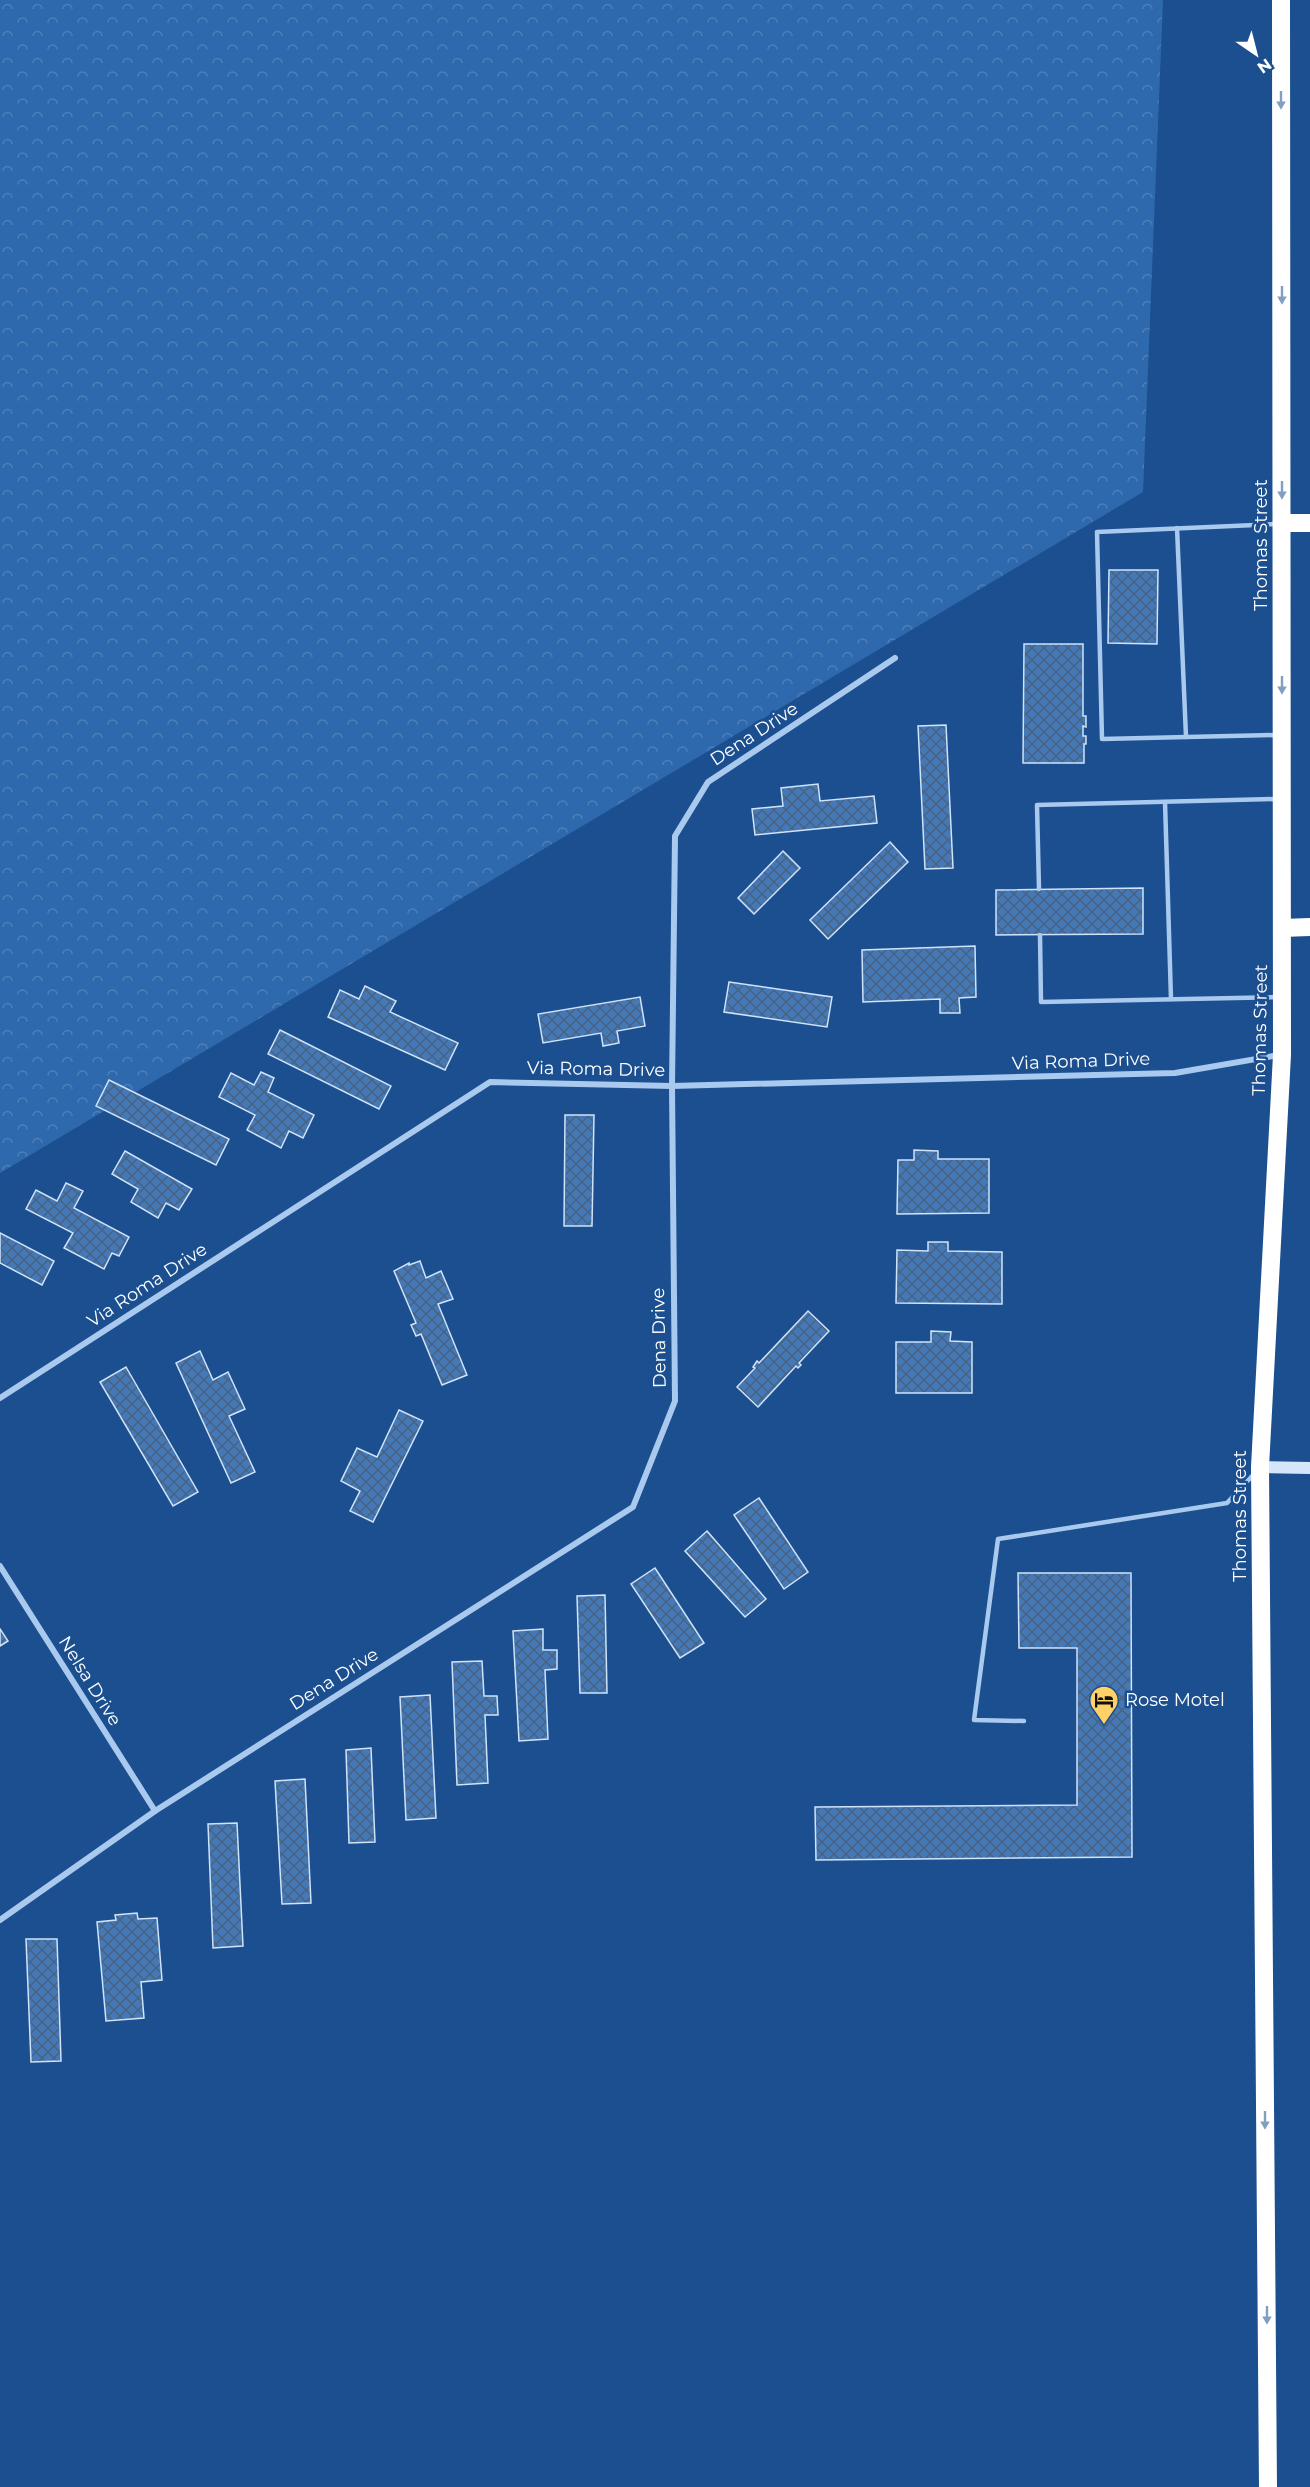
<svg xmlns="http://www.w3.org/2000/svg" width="1310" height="2487" font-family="Montserrat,sans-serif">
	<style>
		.forest { fill: url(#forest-crowns) }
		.building { fill: url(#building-cross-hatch); stroke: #cfe3fa; stroke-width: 1.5 }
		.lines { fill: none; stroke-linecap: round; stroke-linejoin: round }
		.lane { stroke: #a9c9ee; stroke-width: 4.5 }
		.street { stroke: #a9c9ee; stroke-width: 6 }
		.secondary { stroke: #d6e6fa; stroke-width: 12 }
		.highway { stroke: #fff; stroke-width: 18 }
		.oneway { fill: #829ec1 }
		.labels { text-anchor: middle; stroke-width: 5; stroke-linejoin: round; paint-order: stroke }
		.street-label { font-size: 18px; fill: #fff; stroke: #1b4f8f }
		.poi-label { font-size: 18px; fill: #fff; stroke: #1b4f8f; text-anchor: start }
	</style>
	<defs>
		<pattern id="forest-crowns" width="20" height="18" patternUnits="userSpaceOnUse" patternTransform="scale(1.5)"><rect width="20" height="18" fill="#2e69ad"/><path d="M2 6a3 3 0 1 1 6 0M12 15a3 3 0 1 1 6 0" fill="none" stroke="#4d80b9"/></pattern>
		<pattern id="building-cross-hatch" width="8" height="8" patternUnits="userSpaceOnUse" patternTransform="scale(1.5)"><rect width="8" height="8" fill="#4478b7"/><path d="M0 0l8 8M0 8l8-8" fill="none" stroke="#486282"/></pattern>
	</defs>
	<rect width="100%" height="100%" fill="#1b4f8f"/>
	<polygon class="forest" points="0,0 1163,0 1143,492 0,1173"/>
	<g class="building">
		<polygon points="1109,570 1158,570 1157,644 1108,643"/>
		<polygon points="1024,644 1083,644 1083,716 1086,716 1086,727 1083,726 1083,736 1086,736 1086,744 1084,744 1084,763 1023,763"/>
		<polygon points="946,725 953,868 925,869 918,726"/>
		<polygon points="818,784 820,801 874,796 877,823 755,835 752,809 783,806 781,788"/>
		<polygon points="890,842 908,862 828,939 810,920"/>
		<polygon points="783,851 800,868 754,914 738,898"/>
		<polygon points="1143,888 1143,934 996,935 996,890"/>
		<polygon points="975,946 976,997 959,998 960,1013 940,1013 940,999 863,1002 862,950"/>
		<polygon points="729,982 832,997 827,1027 724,1012"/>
		<polygon points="365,986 396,1001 390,1012 458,1043 445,1070 328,1017 340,990 359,999"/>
		<polygon points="640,997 645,1026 617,1031 619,1043 603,1046 601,1033 543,1043 538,1014"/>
		<polygon points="280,1030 391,1086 379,1109 268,1054"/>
		<polygon points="261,1072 274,1078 268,1092 314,1115 303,1138 289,1131 281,1148 247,1130 255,1115 219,1097 231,1073 254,1085"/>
		<polygon points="109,1080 229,1139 216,1165 96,1106"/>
		<polygon points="565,1115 594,1115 592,1226 564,1226"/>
		<polygon points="914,1150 938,1151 938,1159 989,1159 989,1213 897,1214 898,1160 914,1160"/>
		<polygon points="125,1151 192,1189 179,1210 166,1203 158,1218 131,1202 138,1189 112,1174"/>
		<polygon points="66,1183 83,1191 74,1208 129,1237 119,1256 112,1253 104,1269 64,1248 73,1233 26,1209 36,1190 57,1201"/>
		<polygon points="0,1233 54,1261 42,1285 0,1263"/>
		<polygon points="928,1242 948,1242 948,1251 1002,1252 1002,1304 896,1303 897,1250 928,1251"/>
		<polygon points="420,1261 426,1278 441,1271 453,1299 438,1304 467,1375 442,1385 421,1334 416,1336 411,1325 416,1323 394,1271 409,1263 409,1265"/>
		<polygon points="808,1311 829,1331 799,1363 801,1365 798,1368 796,1366 758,1407 737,1387 755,1368 753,1367 757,1361 759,1363"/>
		<polygon points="931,1331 951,1332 950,1341 972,1342 972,1393 896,1393 896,1342 931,1342"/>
		<polygon points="200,1351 213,1380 228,1372 245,1409 229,1416 255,1472 231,1483 176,1363"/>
		<polygon points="126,1367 198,1492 173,1506 100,1382"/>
		<polygon points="399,1410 423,1421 373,1522 350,1511 360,1491 341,1481 357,1448 377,1457"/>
		<polygon points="759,1498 808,1572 784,1589 734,1515"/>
		<polygon points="707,1531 766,1599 745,1617 685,1551"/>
		<polygon points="655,1568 704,1643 680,1658 631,1584"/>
		<polygon points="1018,1573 1131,1573 1132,1857 816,1860 815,1807 1077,1805 1077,1648 1019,1648"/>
		<polygon points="605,1595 607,1693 580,1693 577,1596"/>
		<polygon points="0,1629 8,1641 0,1646"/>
		<polygon points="543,1629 543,1650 557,1650 557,1669 545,1670 548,1739 519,1741 513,1631"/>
		<polygon points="482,1661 484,1696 497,1696 498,1715 485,1715 488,1783 457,1785 452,1662"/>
		<polygon points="430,1695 436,1818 406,1820 400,1697"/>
		<polygon points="371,1748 375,1842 349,1843 346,1750"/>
		<polygon points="305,1779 311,1903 282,1904 275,1781"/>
		<polygon points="237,1823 243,1946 213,1948 208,1824"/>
		<polygon points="137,1913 138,1919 157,1918 162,1980 141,1982 144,2018 106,2021 97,1922 116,1920 115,1915"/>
		<polygon points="26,1939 57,1939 61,2061 31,2062"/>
	</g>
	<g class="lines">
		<g class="lane">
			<polyline points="1276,524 1097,532 1102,739 1277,735"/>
			<polyline points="1177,528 1186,737"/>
			<polyline points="1165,802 1171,999"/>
			<polyline points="1039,889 1037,805 1276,799"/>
			<polyline points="1040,935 1041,1002 1278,997"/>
			<polyline points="1024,1721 974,1720 998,1539 1227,1503 1254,1474"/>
		</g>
		<g class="street">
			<polyline points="0,1398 490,1082 672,1086 1175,1073 1279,1055"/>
			<polyline points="0,1566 155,1811"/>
			<polyline points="0,1920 155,1811 633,1507 675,1401 672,1086 675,836 708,782 895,658"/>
		</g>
		<polyline class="secondary" points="1260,1467 1310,1468"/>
		<g class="highway">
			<polyline points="1282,523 1310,523"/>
			<polyline points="1282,928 1310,927"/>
			<polyline points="1268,2487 1260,1467 1282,1055 1281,0"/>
		</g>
	</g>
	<defs><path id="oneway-solid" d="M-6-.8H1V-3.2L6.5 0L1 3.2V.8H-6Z" transform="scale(1.5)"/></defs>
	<g class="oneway">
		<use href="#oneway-solid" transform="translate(1281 100) rotate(90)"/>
		<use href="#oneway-solid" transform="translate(1282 295) rotate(90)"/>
		<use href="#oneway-solid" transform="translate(1282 490) rotate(90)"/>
		<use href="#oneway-solid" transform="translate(1282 685) rotate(90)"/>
		<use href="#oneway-solid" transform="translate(1265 2120) rotate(90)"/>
		<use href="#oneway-solid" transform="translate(1267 2315) rotate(90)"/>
	</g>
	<defs>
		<g id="hotel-pin" transform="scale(1.5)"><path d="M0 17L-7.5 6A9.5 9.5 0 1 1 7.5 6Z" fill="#ffd166" stroke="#1b4f8f"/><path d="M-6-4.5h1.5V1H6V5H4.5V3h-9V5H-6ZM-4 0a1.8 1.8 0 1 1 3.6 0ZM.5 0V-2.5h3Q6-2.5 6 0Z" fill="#111"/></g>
	</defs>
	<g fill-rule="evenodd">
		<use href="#hotel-pin" x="1104" y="1700"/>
	</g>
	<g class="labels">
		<g class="street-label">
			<text transform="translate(1261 545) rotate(-90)" y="6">Thomas Street</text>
			<text transform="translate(754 734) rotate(-33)" y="6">Dena Drive</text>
			<text transform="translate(1260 1030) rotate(-89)" y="6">Thomas Street</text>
			<text transform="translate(1081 1061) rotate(-2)" y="6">Via Roma Drive</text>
			<text transform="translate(596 1069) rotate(1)" y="6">Via Roma Drive</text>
			<text transform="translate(147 1285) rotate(-33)" y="6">Via Roma Drive</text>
			<text transform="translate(659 1338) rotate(-91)" y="6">Dena Drive</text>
			<text transform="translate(1240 1516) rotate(-90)" y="6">Thomas Street</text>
			<text transform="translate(334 1679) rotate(-32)" y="6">Dena Drive</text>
			<text transform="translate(90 1681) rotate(58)" y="6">Nelsa Drive</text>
		</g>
		<g class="poi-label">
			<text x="1125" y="1706">Rose Motel</text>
		</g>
	</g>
	<g transform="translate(1256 54) rotate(145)" stroke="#1b4f8f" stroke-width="4.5" paint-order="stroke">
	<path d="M0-4.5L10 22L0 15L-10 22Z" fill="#ffffff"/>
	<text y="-9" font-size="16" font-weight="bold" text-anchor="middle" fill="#ffffff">N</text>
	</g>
</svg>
